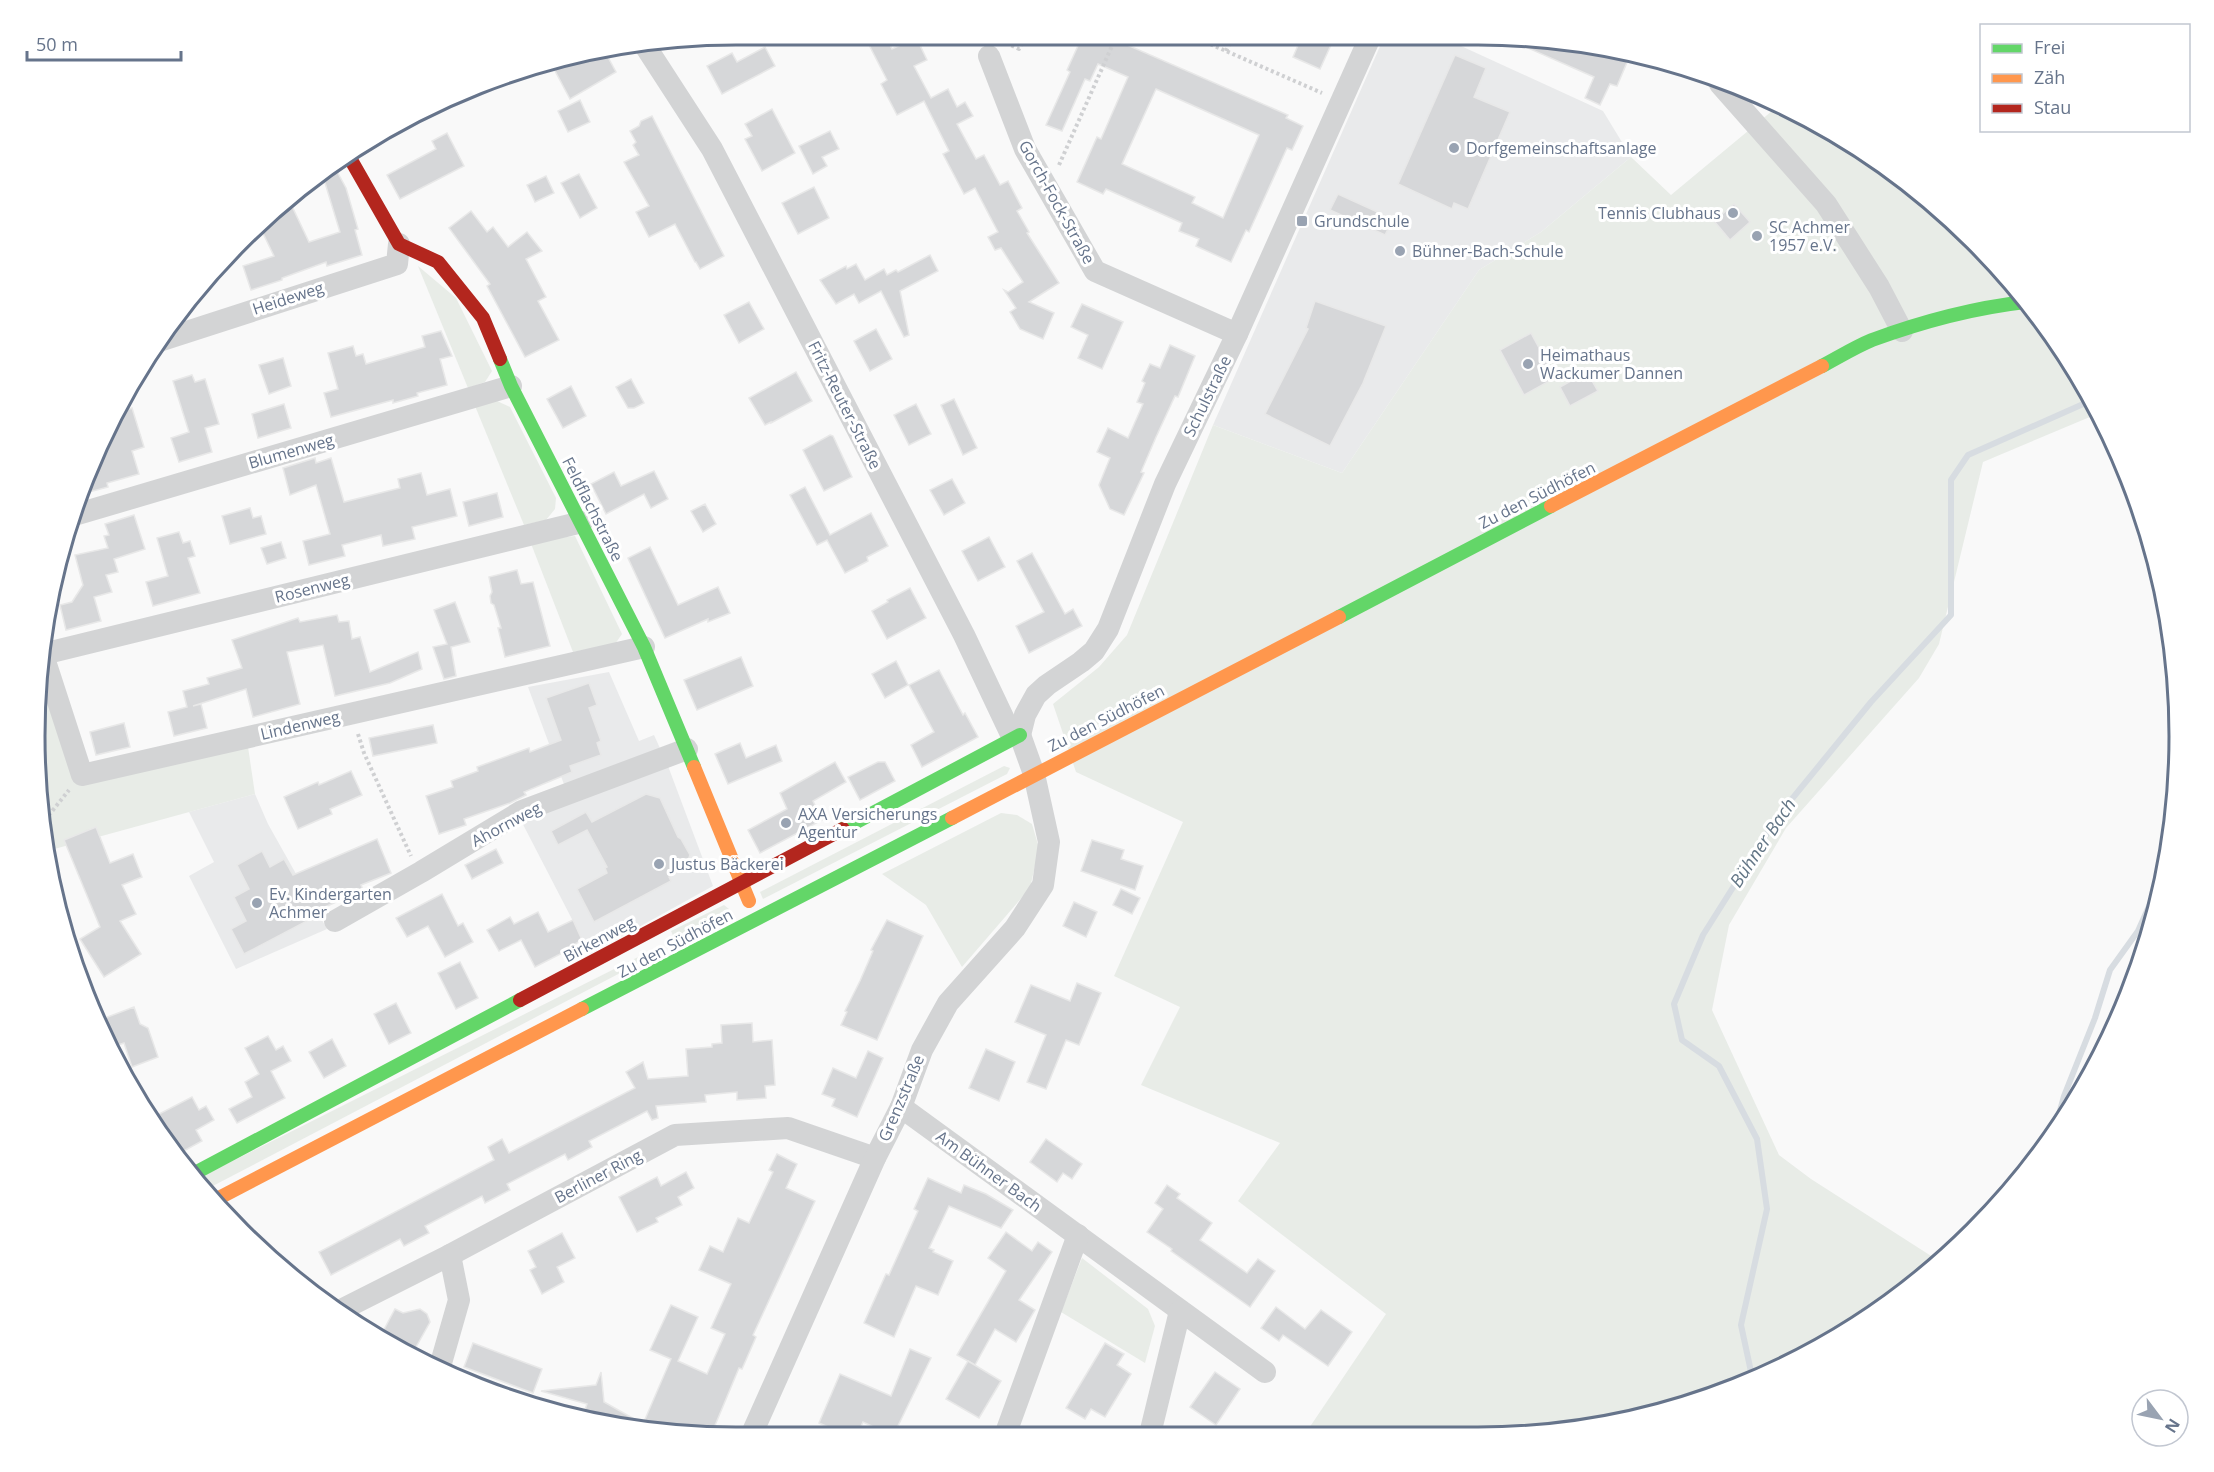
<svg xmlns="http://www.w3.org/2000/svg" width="2214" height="1472" font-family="'Open Sans',sans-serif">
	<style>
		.built { fill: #e9eaeb }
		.green { fill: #e8ece7 }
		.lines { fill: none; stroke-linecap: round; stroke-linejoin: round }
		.stream { stroke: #d7dce1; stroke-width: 6 }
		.building { fill: #d6d7d9; stroke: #e8e8e8; stroke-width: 1.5; fill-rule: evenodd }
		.path { stroke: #cfd0d2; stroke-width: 4; stroke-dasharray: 3 3; stroke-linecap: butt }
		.street { stroke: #d3d4d5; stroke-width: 22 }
		.fast { stroke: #63d668; stroke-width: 14 }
		.slow { stroke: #ff974d; stroke-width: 14 }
		.jam { stroke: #b3261e; stroke-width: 14 }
		.poi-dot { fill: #99a3b2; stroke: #fff; stroke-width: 2 }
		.labels { text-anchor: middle; stroke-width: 6; stroke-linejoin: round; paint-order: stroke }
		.poi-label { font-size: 16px; fill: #66748b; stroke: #fff; text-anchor: start }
		.street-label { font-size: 16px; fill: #66748b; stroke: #fff }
		.water-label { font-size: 18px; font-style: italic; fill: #637686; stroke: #fff }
		.rim { fill: none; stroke: #66748b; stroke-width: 3 }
	</style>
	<rect width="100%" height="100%" fill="#f9f9f9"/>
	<g class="built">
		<polygon points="1385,35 1437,35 1603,111 1631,157 1541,232 1479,270 1342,473 1213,425"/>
		<polygon points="609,672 639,741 654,735 668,766 713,886 590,954 514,807 565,787 528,687"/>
		<polygon points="255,794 268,824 327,929 236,969 189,876 214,862 189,812"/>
	</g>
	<g class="green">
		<polygon points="1756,96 1789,107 1905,179 1974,240 2061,346 2097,414 1983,462 1939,644 1919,678 1786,828 1729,925 1712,1010 1779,1155 1811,1179 1939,1261 1868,1319 1747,1384 1615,1424 1478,1438 1303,1437 1386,1314 1238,1201 1280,1143 1141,1085 1180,1007 1114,976 1183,822 1076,772 1053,704 1099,667 1127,635 1213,425 1342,473 1479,270 1541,232 1631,157 1671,195 1772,111"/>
		<polygon points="418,266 456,298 492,371 485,382 468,388"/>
		<polygon points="497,401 510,407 556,498 555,509 546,520 524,525 475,406"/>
		<polygon points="575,536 622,634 615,644 573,652 530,541"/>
		<polygon points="40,667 80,781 248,747 255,794 47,851 36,690"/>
		<polygon points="1004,766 1010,768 1007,774 763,899 760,892"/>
		<polygon points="1001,813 1017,815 1032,824 1039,848 1030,888 962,967 926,905 882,874"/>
		<path d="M724,905L729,909C724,924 690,935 676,942L671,931Z"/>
		<polygon points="644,954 647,959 207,1189 199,1178"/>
		<polygon points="1082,1258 1148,1309 1155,1326 1145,1363 1061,1312"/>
	</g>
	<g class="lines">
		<g class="stream">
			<polyline points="2053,1136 2064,1096 2095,1018 2110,970 2138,931 2167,866"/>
			<polyline points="1753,1381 1741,1325 1767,1209 1757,1139 1719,1066 1682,1040 1674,1004 1703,935 1778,816 1871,702 1951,615 1951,480 1968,455 2090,401"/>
		</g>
	</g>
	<g class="building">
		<polygon points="1302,36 1335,36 1320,69 1293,57"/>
		<path d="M1082,37H1109L1288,115L1286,118L1303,126L1292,150L1287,148L1249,232L1246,230L1231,262L1196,246L1199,239L1179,231L1182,223L1106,189L1103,194L1077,182L1097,137L1101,139L1128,77L1098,64L1090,81L1085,79L1062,131L1046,125L1070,72L1067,70ZM1156,89L1259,135L1223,218L1192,203L1195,197L1122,164Z"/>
		<polygon points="1513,38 1615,48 1631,53 1617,86 1610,84 1600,105 1585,98 1594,77 1512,41"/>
		<polygon points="866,39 887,39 892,49 913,39 917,39 927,60 914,66 931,98 948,89 957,107 965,102 973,116 957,124 976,159 984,155 1000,185 1008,181 1022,208 1017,211 1029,232 1027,233 1059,283 1029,302 1054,313 1043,339 1020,329 1010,312 1016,308 1004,290 1008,292 1023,282 1001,248 995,250 988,237 998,232 975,188 964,194 943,154 949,151 924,101 897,115 881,84 887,80"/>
		<polygon points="765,47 775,66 722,94 707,66 732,53 737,62"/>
		<polygon points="604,50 616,72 570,99 553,67 569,58"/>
		<polygon points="1455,55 1486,68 1474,97 1510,112 1468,209 1454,203 1452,209 1398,184"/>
		<polygon points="580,100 590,122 568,132 558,111"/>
		<polygon points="772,109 795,153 762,171 745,139 752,136 745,124"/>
		<polygon points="652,116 724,256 700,269 696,262 695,262 675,224 649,237 636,212 649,206 624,162 639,155 633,145 636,142 630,131 639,126 641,121"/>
		<polygon points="830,131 839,149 822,157 827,166 813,174 799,146"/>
		<polygon points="447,133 464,166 400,199 387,175 436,149 432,141"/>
		<polygon points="333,164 346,188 358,229 355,230 362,255 327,266 326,262 282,278 282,280 251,290 243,266 274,256 259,225 289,200 309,242 340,232 322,173"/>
		<polygon points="579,174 597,208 580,218 561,183"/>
		<polygon points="546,176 554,193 535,202 527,185"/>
		<polygon points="814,187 829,218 798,234 782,203"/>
		<polygon points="1338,194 1393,219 1385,235 1330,210"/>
		<polygon points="1734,204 1750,222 1730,240 1714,221"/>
		<polygon points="471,211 487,232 493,227 508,247 527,232 542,251 526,259 546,297 538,301 559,340 525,357 487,286 490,284 449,228"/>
		<polygon points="930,255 938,271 900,291 909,335 904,337 881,291 859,303 854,294 836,304 820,280 846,266 847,269 856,264 865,280 884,269 887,275 896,270 898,272"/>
		<polygon points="1315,301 1386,326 1363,383 1330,446 1265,414 1308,329 1306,328"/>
		<polygon points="749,302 764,329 739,343 724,315"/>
		<polygon points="1082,304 1123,322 1102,369 1078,358 1088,335 1071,327"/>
		<polygon points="876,329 892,359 870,371 854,341"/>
		<polygon points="441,331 452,356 440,359 447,385 417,393 418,396 393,403 393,400 331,417 324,393 338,389 328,353 353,346 356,356 363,354 366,364 425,347 422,336"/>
		<polygon points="1531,333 1555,378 1524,395 1500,350"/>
		<polygon points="1170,345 1195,356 1178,397 1175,396 1156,437 1141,472 1144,473 1124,515 1110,509 1099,485 1110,458 1097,452 1108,428 1128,438 1143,404 1137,402 1145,383 1142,381 1150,364 1160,368"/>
		<polygon points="283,358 291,386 269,394 259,365"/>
		<polygon points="796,372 812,401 771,423 771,422 765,425 749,398"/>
		<polygon points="1587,372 1598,391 1570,406 1560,387"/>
		<polygon points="192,375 195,382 205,379 219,424 205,428 212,452 179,462 171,438 189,432 173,381"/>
		<polygon points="631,379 644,403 634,408 628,408 616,387"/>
		<polygon points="571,386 586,416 563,428 547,399"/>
		<polygon points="954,399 977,448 963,455 941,405"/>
		<polygon points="284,404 291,428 258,438 252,414"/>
		<polygon points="916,404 931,434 909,445 894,415"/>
		<polygon points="132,408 144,447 132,451 139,474 107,483 108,487 78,495 88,468 120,412"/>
		<polygon points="830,435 833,436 852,477 824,491 803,450"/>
		<polygon points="315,458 316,463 331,458 344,502 400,488 398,479 421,473 427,495 450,489 457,516 412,527 415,539 383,546 381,535 342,545 345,556 309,565 303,541 330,534 316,485 290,495 283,468"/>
		<polygon points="654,471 668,499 651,508 644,494 606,514 591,484 614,472 621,486"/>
		<polygon points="952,479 965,503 944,515 930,490"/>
		<polygon points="805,487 830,535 871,513 888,546 867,557 868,561 845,573 827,540 817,545 790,495"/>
		<polygon points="497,493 503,517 469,526 463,502"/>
		<polygon points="705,504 716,524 703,532 691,511"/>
		<polygon points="250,508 253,518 261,516 266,534 230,544 222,516"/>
		<polygon points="134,515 145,549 114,559 118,572 106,575 112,592 94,597 101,621 66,630 60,605 72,602 83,585 75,555 108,548 104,536 109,535 105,524"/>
		<polygon points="179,532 183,543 190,541 195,556 188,558 200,593 153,606 146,582 168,576 157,538"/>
		<polygon points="989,537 1005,567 978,581 962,551"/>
		<polygon points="281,542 286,558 267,564 261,548"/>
		<polygon points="650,547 678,605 718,587 730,613 708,622 708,619 665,638 628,558"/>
		<polygon points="1032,553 1065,614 1073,609 1082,626 1029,653 1016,626 1044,612 1017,561"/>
		<polygon points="517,570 521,584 533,582 550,646 505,657 498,628 501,628 494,605 491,603 490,596 492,592 489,577"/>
		<polygon points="910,588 926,618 887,639 872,611 888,602 887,600"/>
		<polygon points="455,602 470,642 451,647 456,676 444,679 433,647 447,644 434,610"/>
		<polygon points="337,615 339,622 349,621 352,639 360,637 370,672 418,652 422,669 390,683 335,696 323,645 287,652 300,704 253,717 246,689 193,706 201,704 207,728 174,736 168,712 187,707 183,691 209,684 207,678 242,668 232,640 298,618 300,622"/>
		<polygon points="741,657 753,686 697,710 684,680"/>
		<polygon points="896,661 908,685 885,698 872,674"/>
		<polygon points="939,670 963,715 965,713 978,737 922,767 911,745 934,732 909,685"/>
		<polygon points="589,683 597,705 589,708 601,741 597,743 601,755 570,766 572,772 524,792 526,795 510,803 464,819 466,825 439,834 426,796 453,787 451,781 478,771 477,767 529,748 530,752 561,740 546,698"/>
		<polygon points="124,723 130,747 96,755 90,732"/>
		<polygon points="433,725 437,743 373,756 369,738"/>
		<polygon points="740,743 746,758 776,745 782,761 728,784 715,754"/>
		<polygon points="835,762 846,782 813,801 822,820 760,853 748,830 787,809 780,793"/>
		<polygon points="878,762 885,762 895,781 860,800 848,777"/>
		<polygon points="351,771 362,795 330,809 332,814 298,829 284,797 318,782 319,785"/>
		<polygon points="646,794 660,798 678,837 681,839 690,855 685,868 669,877 671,881 594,922 577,889 607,873 605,868 607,867 587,830 558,845 551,831 586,812 592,822"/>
		<polygon points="96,827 110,863 133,854 142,877 122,885 136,914 120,921 141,954 104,977 80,939 100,927 64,840"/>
		<polygon points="377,839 391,873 361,885 363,890 307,915 309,920 244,954 231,929 246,921 234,897 249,889 237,865 262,851 270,867 284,859 293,875"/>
		<polygon points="1092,840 1124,850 1121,859 1143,866 1135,890 1081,871"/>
		<polygon points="496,849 503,863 472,879 465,865"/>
		<polygon points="1121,889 1140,898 1132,914 1113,905"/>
		<polygon points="442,894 458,926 463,923 473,942 445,957 428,926 407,937 396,918"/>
		<polygon points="1074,902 1097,912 1086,937 1063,926"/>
		<polygon points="538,912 548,932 573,920 582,940 575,944 576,946 535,967 521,940 499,951 487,930 510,917 514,924"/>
		<polygon points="887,920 923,936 877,1040 841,1025 847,1012 845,1011 860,981 873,951 871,950"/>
		<polygon points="460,962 478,998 456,1009 438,973"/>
		<polygon points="1077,983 1101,993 1079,1045 1066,1040 1046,1089 1027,1082 1046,1035 1015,1022 1031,985 1070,1001"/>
		<polygon points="396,1003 411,1033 389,1044 374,1014"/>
		<polygon points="134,1007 140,1024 148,1028 158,1057 132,1067 124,1043 115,1046 105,1018"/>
		<polygon points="752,1023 753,1042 772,1040 775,1085 765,1086 766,1098 737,1100 737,1092 705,1095 706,1102 656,1106 658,1118 652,1120 647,1111 589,1141 592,1147 568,1160 565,1154 507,1184 510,1190 485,1203 482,1196 425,1226 429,1233 404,1246 400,1239 331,1275 319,1252 494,1160 488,1147 502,1139 509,1153 635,1088 626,1072 643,1062 648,1079 688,1076 686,1049 712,1047 712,1044 722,1043 721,1025"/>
		<polygon points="268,1036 276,1050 283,1046 291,1061 271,1071 285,1098 237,1123 229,1109 252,1097 245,1082 259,1074 245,1048"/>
		<polygon points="332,1039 346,1066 324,1078 309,1052"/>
		<polygon points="986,1049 1015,1062 999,1101 969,1088"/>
		<polygon points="868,1051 883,1058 857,1117 832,1106 835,1099 822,1094 833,1068 856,1078"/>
		<polygon points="192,1097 199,1110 206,1106 214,1120 196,1130 202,1141 180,1153 159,1114"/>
		<polygon points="1046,1139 1082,1164 1072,1179 1063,1173 1057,1182 1030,1162"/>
		<polygon points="777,1154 797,1164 786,1188 815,1201 753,1335 756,1337 742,1369 739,1368 711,1435 695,1434 679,1427 678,1432 599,1424 582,1418 587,1404 541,1391 596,1385 601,1372 604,1402 643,1424 671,1359 650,1350 671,1305 698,1317 678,1361 707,1374 725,1334 711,1328 731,1284 699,1270 710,1246 723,1252 738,1218 749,1223 773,1172 769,1170"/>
		<polygon points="686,1172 694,1188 678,1197 682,1205 656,1218 658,1222 637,1232 619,1197 657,1177 661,1186"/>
		<polygon points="928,1178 961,1193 964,1185 986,1194 1013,1210 1001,1228 949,1206 929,1248 934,1250 933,1252 953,1261 938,1295 916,1286 894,1337 864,1323 886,1274 889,1275 918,1211 914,1209"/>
		<polygon points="1167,1185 1180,1194 1177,1198 1212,1223 1200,1240 1247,1273 1258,1259 1275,1271 1250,1307 1171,1251 1172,1249 1147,1232 1163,1209 1155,1203"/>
		<polygon points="1006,1232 1032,1251 1038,1242 1052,1252 1019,1300 1035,1310 1016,1342 995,1329 975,1365 957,1355 1006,1271 988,1258"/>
		<polygon points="562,1233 575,1258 557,1267 564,1282 542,1294 530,1270 536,1267 528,1251"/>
		<polygon points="1276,1307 1305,1329 1321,1310 1352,1332 1328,1366 1283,1335 1279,1341 1261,1328"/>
		<polygon points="395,1309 403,1313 420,1309 427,1314 430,1322 411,1356 380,1337"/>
		<polygon points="473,1343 542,1369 533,1393 464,1367"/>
		<polygon points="1105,1343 1124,1354 1117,1365 1131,1374 1105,1417 1091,1409 1085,1419 1066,1408"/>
		<polygon points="910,1349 931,1358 893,1436 863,1422 856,1437 851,1437 819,1423 840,1374 891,1396"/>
		<polygon points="968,1361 1001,1381 979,1418 946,1399"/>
		<polygon points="1215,1372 1240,1389 1216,1425 1190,1407"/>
	</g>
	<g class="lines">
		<g class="path">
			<polyline points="1194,37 1322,93"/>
			<polyline points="1006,43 1019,49 1024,38"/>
			<polyline points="1226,51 1233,36"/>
			<polyline points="1059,165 1116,37"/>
			<polyline points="358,734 364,753 411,856"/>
			<polyline points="45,820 69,790"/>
		</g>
		<g class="street">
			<polyline points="642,41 712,149 964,635 1010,732 1020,735"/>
			<polyline points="989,56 1025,149 1095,271 1237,334"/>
			<polyline points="1720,84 1826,204 1879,287 1902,331"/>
			<polyline points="162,340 397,264 399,244"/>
			<polyline points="71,516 511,386"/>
			<polyline points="42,652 82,775 644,647"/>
			<polyline points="43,654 582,522"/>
			<polyline points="1020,735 1025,715 1036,695 1047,685 1081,662 1094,651 1108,629 1165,484 1237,334 1371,35"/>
			<polyline points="335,921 421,872 522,811 687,749"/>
			<polyline points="901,1107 1265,1372"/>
			<polyline points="339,1311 450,1255 675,1135 788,1128 875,1158"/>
			<polyline points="439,1370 459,1300 450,1255"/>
			<polyline points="750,1438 875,1158 901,1107 922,1050 948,1003 1015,928 1043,885 1049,842 1034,774 1020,735"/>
			<polyline points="1004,1438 1078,1235"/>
			<polyline points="1149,1438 1180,1311"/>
		</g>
		<g class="fast">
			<polyline points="500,359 511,386 644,647 694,767"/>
			<path d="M1822,366C1839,357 1855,347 1872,340C1921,322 1973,308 2025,302"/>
			<polyline points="1339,617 1551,506"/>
			<polyline points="843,829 1020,735"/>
			<polyline points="582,1009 952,818"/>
			<polyline points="195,1173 520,1000"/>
		</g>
		<g class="slow">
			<polyline points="1551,506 1822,366"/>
			<polyline points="694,767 749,901"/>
			<polyline points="952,818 1339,617"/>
			<polyline points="215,1200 582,1009"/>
		</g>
		<g class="jam">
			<polyline points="347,153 399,244 438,262 483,318 500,359"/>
			<polyline points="520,1000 843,829"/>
		</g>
	</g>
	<g class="poi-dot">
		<circle cx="1454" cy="148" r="6"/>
		<circle cx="1733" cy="213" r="6"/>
		<rect x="1296" y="215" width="12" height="12" rx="3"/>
		<circle cx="1757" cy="236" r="6"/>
		<circle cx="1400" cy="251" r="6"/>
		<circle cx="1528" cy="364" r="6"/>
		<circle cx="786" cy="823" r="6"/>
		<circle cx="659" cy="864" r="6"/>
		<circle cx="257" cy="903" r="6"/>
	</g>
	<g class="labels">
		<g class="poi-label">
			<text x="1466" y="154">Dorfgemeinschaftsanlage</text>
			<text x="1721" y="219" text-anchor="end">Tennis Clubhaus</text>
			<text x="1314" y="227">Grundschule</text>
			<text x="1769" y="233">SC Achmer<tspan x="1769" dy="18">1957 e.V.</tspan></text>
			<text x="1412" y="257">Bühner-Bach-Schule</text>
			<text x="1540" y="361">Heimathaus<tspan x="1540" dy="18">Wackumer Dannen</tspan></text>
			<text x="798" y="820">AXA Versicherungs<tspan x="798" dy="18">Agentur</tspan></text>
			<text x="671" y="870">Justus Bäckerei</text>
			<text x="269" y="900">Ev. Kindergarten<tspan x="269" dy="18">Achmer</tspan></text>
		</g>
		<g class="street-label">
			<text transform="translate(1057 202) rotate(61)" y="6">Gorch-Fock-Straße</text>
			<text transform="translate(288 298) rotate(-18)" y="6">Heideweg</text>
			<text transform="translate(1207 396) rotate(-64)" y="6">Schulstraße</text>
			<text transform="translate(845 405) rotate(63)" y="6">Fritz-Reuter-Straße</text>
			<text transform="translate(291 451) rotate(-16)" y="6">Blumenweg</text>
			<text transform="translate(1537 495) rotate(-27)" y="6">Zu den Südhöfen</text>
			<text transform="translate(593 509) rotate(63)" y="6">Feldflachstraße</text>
			<text transform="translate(312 588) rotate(-14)" y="6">Rosenweg</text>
			<text transform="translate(1106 718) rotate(-27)" y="6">Zu den Südhöfen</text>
			<text transform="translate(300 725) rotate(-13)" y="6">Lindenweg</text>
			<text transform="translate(506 824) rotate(-28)" y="6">Ahornweg</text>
			<text transform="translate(599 939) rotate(-28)" y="6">Birkenweg</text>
			<text transform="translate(675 943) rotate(-28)" y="6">Zu den Südhöfen</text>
			<text transform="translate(901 1098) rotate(-67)" y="6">Grenzstraße</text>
			<text transform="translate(989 1171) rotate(36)" y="6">Am Bühner Bach</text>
			<text transform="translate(598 1176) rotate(-28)" y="6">Berliner Ring</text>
		</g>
		<g class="water-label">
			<text transform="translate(1763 843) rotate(-56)" y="6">Bühner Bach</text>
		</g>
	</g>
	<path d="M0 0H2214V1472H0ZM736 45H1478A691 691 0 0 1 2169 736V736A691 691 0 0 1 1478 1427H736A691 691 0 0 1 45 736V736A691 691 0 0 1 736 45Z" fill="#fff" fill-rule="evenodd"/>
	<path class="rim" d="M736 45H1478A691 691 0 0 1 2169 736V736A691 691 0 0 1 1478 1427H736A691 691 0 0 1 45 736V736A691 691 0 0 1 736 45Z"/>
	<rect x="1980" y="24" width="210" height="108" fill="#ffffff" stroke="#c2c7d1" stroke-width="1.5"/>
	<rect x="1992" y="44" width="30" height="9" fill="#63d668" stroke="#c2c7d1" stroke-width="1.5"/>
	<text x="2034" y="54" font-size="18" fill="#66748b">Frei</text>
	<rect x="1992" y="74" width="30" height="9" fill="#ff974d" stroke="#c2c7d1" stroke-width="1.5"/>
	<text x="2034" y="84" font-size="18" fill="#66748b">Zäh</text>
	<rect x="1992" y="104" width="30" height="9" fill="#b3261e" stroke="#c2c7d1" stroke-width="1.5"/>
	<text x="2034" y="114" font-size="18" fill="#66748b">Stau</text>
	<g transform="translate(2160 1418) rotate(122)"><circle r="28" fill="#ffffff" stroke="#c2c7d1" stroke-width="1.5"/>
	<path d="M0-4.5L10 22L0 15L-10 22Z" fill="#99a3b2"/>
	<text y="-9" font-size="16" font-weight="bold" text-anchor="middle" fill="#66748b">N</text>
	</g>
	<path d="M27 51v9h154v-9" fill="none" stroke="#66748b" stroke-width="3"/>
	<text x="36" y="51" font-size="18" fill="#66748b" stroke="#ffffff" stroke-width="4.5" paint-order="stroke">50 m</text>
</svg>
